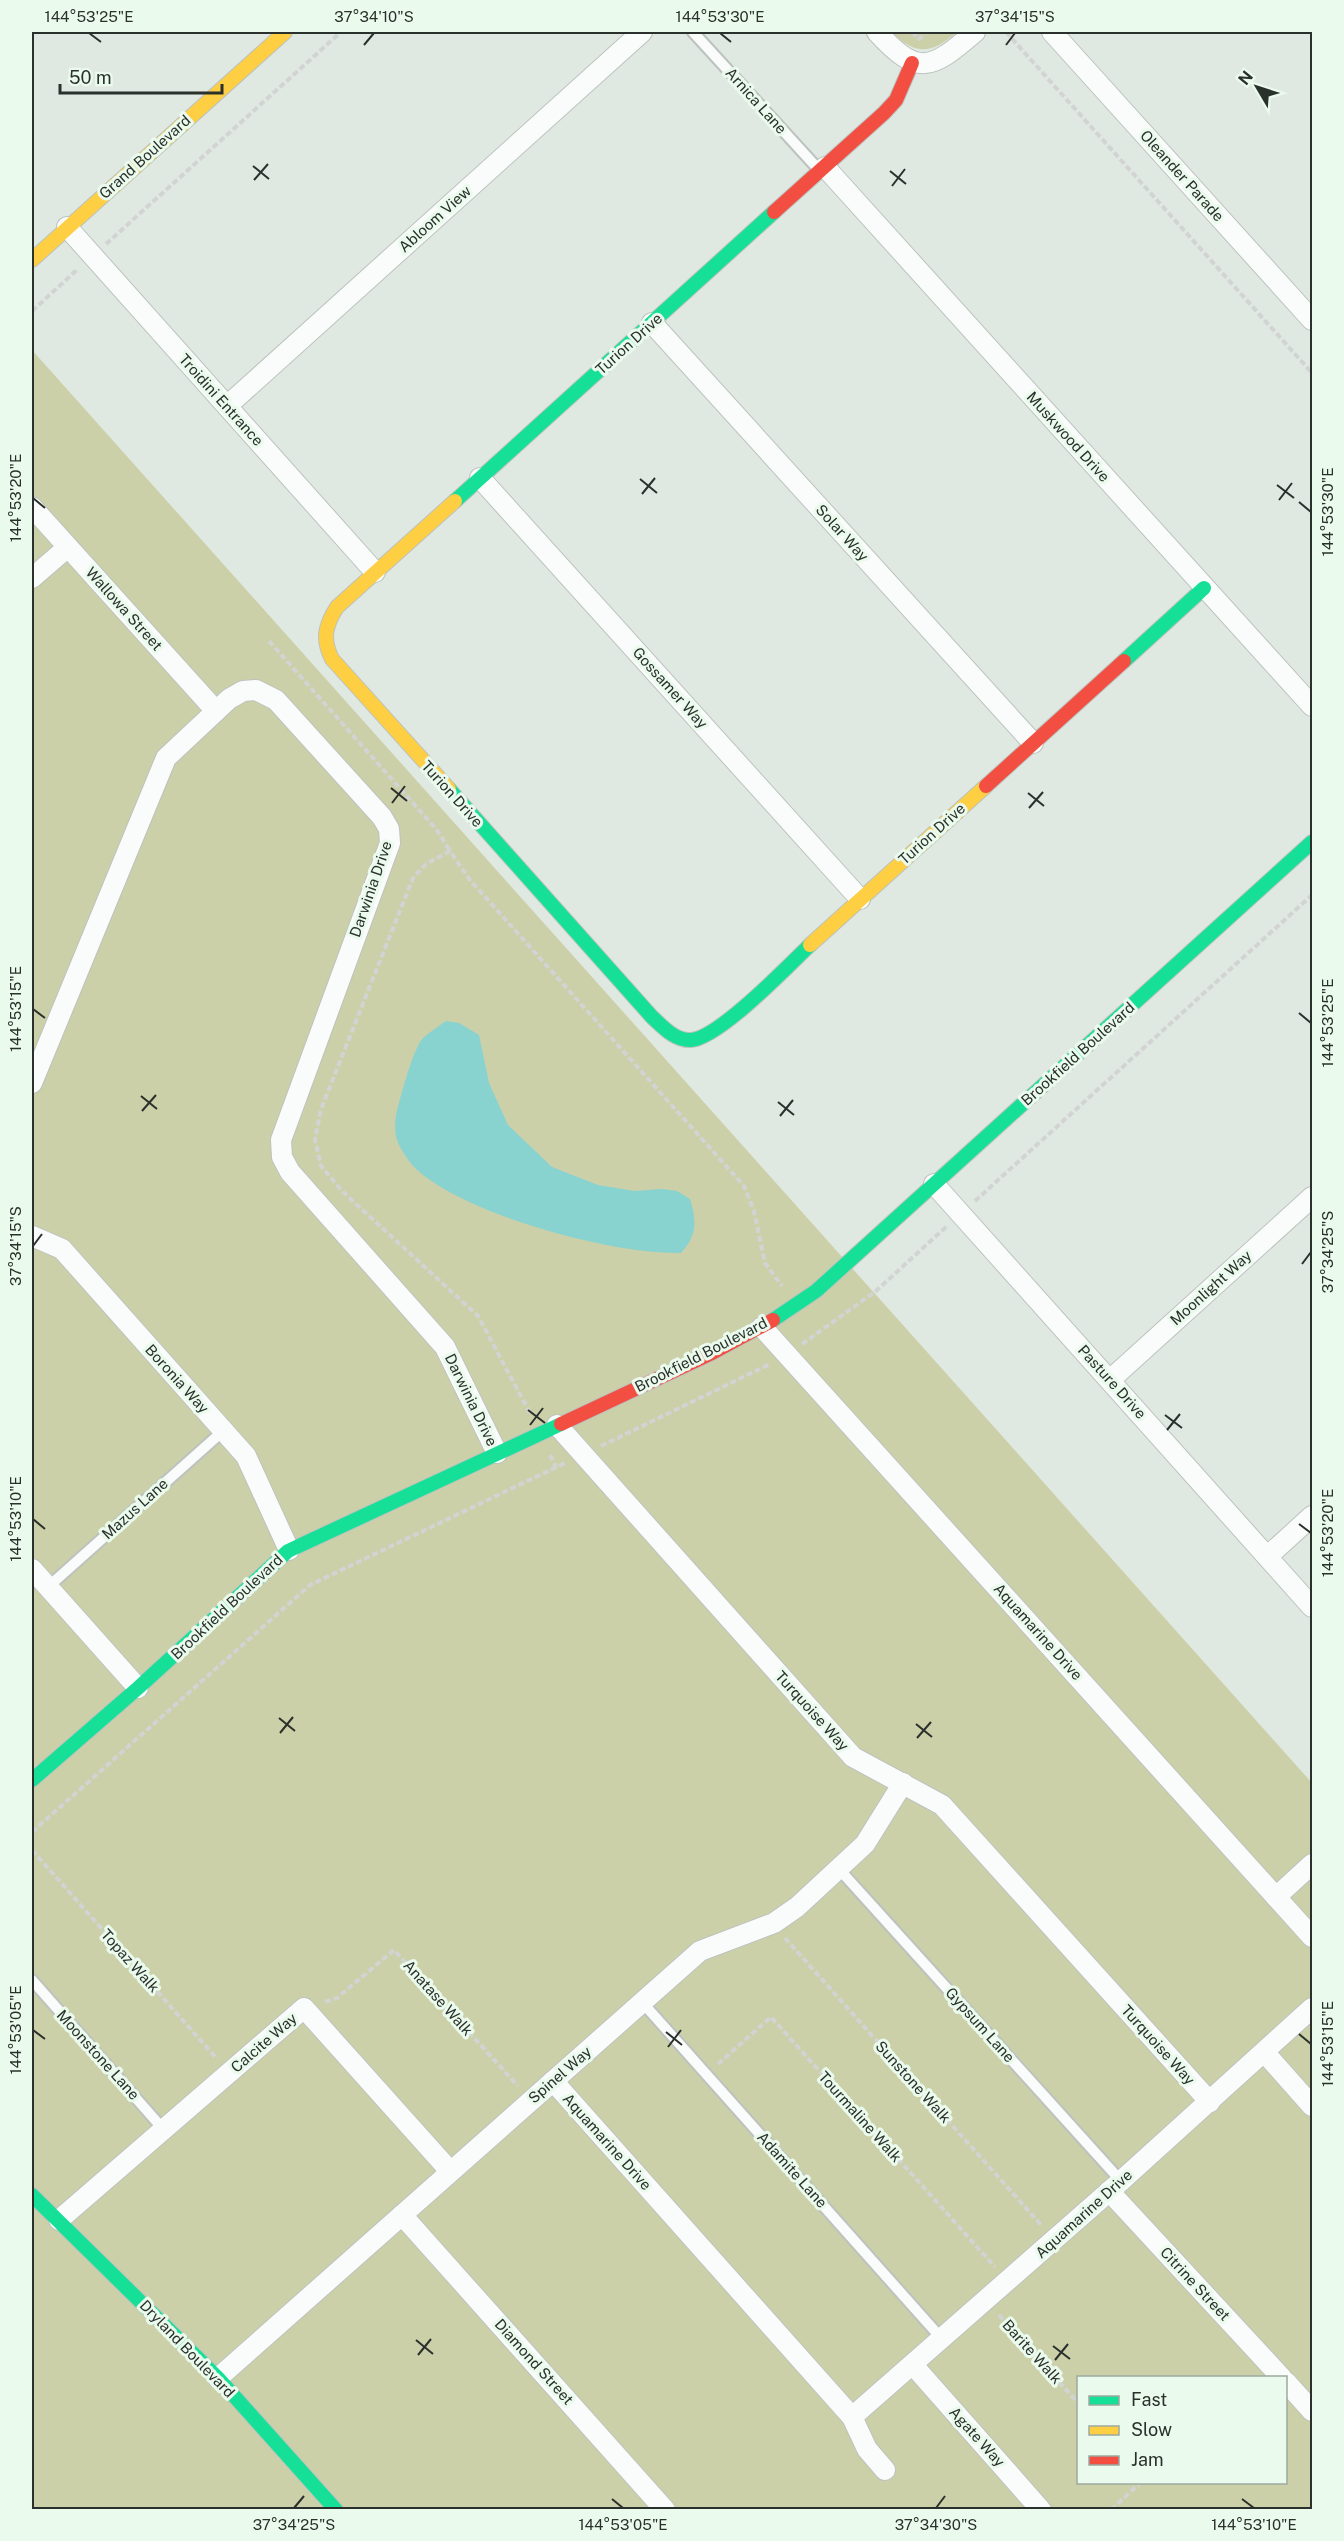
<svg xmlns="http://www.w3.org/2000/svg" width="1344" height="2541" font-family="'Public Sans',sans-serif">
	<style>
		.green { fill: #ccd0a9; fill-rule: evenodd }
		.water { fill: #88d2d0 }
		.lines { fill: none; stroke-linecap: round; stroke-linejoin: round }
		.lane-casing { stroke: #bcc3be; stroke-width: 14 }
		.street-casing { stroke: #bcc3be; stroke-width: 22 }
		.fast-casing { stroke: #bcc3be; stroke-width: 16 }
		.slow-casing { stroke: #bcc3be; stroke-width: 16 }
		.jam-casing { stroke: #bcc3be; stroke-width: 16 }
		.path { stroke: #d1d4d2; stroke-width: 4; stroke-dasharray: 6 3; stroke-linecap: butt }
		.lane { stroke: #fafcfb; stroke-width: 10 }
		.street { stroke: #fafcfb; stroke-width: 20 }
		.fast { stroke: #16e098; stroke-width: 14 }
		.slow { stroke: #ffcf43; stroke-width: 14 }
		.jam { stroke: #f24e42; stroke-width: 14 }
		.ticks { fill: none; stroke: #2a302b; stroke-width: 2 }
		.labels { text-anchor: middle; stroke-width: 6; stroke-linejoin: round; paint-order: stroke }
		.street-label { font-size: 15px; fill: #2a302b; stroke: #eafaed }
		.neatline { fill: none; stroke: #2a302b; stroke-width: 2 }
		.ticks-label { font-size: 15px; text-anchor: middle; fill: #2a302b }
	</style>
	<rect width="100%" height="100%" fill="#e0e8e2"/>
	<g class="green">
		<path d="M892,32H957C933,53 916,57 892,32Z"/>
		<path d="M32,350L1312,1783V2509H32ZM1078,2378H1286V2482H1078Z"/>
	</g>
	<path class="water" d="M446,1021L459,1023L479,1035L489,1083L508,1125L552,1167L598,1185L635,1191L662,1189L677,1191L690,1199C697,1222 697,1235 681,1253C613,1255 465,1215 415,1168C409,1162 403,1152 399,1145C391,1128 397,1109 402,1092C406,1079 415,1045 424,1037C431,1031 439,1026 446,1021Z"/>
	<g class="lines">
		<g class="lane-casing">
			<g id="lane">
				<polyline points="693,32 820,171"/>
				<polyline points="48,1587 223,1431"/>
				<polyline points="839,1869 1121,2181"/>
				<polyline points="32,1980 164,2130"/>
				<polyline points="642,2002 942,2339"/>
			</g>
		</g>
		<g class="street-casing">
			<g id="street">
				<path d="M877,32C918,77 931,70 975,32"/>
				<polyline points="1052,32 1312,320"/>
				<polyline points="825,167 1312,706"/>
				<polyline points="67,227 375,572"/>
				<polyline points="652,323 1033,743"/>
				<polyline points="227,406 642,32"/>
				<polyline points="480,478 860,899"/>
				<polyline points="32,507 216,711"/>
				<polyline points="32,578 68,547"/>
				<polyline points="32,1083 166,758 229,699 243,691 256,690 276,700 382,817 389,829 390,843 281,1140 282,1157 290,1172 445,1347 497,1453"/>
				<polyline points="934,1184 1312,1607"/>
				<polyline points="32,1236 62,1249 246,1456 289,1550"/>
				<polyline points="762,1327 1312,1937"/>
				<polyline points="1110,1380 1312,1197"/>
				<polyline points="557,1425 853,1757 942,1805 1210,2102"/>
				<polyline points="1268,1556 1312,1516"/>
				<polyline points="32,1569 138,1688"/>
				<polyline points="1276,1897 1312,1864"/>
				<polyline points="1265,2053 1312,2106"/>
				<polyline points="553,2081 852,2417 867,2449 885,2470"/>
				<polyline points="1109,2191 1282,2378"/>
				<polyline points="402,2215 665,2510"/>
				<polyline points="59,2220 304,2008 450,2171"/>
				<polyline points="913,2365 1041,2510"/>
				<polyline points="218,2378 700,1951 774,1923 797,1907 865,1844 903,1783"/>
				<polyline points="1286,2382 1312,2411"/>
				<polyline points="852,2417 1121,2181 1312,2008"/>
			</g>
		</g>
		<g class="fast-casing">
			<g id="fast">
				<polyline points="455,501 774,212"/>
				<polyline points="1124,661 1204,588"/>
				<path d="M449,789L652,1017C663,1027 675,1041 691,1040C719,1038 788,966 810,945"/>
				<polyline points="773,1320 816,1291 1312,842"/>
				<polyline points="32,1780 138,1688 288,1551 561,1424"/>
				<polyline points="32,2195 218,2378 336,2510"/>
			</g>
		</g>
		<g class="slow-casing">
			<g id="slow">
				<polyline points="32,260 285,32"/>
				<path d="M449,789L332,659C322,639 325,626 337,607L455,501"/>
				<polyline points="810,945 986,786"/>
			</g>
		</g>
		<g class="jam-casing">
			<g id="jam">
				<polyline points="774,212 884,113 896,100 912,63"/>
				<polyline points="986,786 1124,661"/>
				<polyline points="561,1424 710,1354 773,1320"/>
			</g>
		</g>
		<g class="path">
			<polyline points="912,32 919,39 927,32"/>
			<polyline points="1006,32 1312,373"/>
			<polyline points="106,244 341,32"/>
			<polyline points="32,311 78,269"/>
			<polyline points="269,641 437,830 450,851"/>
			<polyline points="975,1201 1312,895"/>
			<polyline points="802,1344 876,1291 947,1226"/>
			<polyline points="530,1413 478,1316 342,1191 321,1166 315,1139 321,1109 413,878 426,864 450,851 470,880 744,1186 754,1211 765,1263 782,1286"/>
			<polyline points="601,1446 770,1364"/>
			<polyline points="550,1455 556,1467"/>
			<polyline points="32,1832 310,1585 565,1463"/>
			<polyline points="32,1850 217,2059"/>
			<polyline points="785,1938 1042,2226"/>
			<polyline points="325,2002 337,1998 394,1950 518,2086"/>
			<polyline points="718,2064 771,2017 995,2267"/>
			<polyline points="999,2315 1078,2403"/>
			<polyline points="1111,2510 1141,2482"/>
		</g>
		<use href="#lane" class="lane"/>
		<use href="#street" class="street"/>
		<use href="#fast" class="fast"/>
		<use href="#slow" class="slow"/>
		<use href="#jam" class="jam"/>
	</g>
	<path class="ticks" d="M89,33L101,42M720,33L731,42M364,45L374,33M1006,45L1015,33M253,166L269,179M890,171L906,184M254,180L268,164M892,186L905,169M640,479L657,493M1277,485L1294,498M642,494L655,478M33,498L45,508M1279,500L1292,483M1299,502L1311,512M391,788L407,801M1028,793L1044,806M392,803L405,786M1029,808L1043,792M33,1009L45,1018M1299,1013L1311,1023M141,1096L157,1109M778,1102L794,1115M142,1111L156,1095M780,1116L793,1100M33,1246L42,1234M1302,1264L1311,1252M528,1410L545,1423M1165,1415L1182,1428M530,1425L543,1408M1167,1430L1180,1414M33,1519L45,1529M1299,1524L1311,1533M279,1718L295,1731M916,1724L932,1737M280,1733L293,1717M917,1738L931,1722M33,2030L45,2039M666,2032L682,2045M1299,2034L1311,2044M668,2047L681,2030M416,2340L433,2354M1053,2346L1070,2359M418,2355L431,2339M1055,2360L1068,2344M612,2499L623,2508M1242,2499L1254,2508M294,2508L304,2496M936,2508L945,2496"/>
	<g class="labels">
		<g class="street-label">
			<text transform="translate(756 101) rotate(48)" y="5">Arnica Lane</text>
			<text transform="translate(145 157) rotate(-42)" y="5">Grand Boulevard</text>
			<text transform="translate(1182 176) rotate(48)" y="5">Oleander Parade</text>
			<text transform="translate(435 219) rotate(-42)" y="5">Abloom View</text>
			<text transform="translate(629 344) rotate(-42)" y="5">Turion Drive</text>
			<text transform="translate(221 400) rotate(48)" y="5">Troidini Entrance</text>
			<text transform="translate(1068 437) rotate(48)" y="5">Muskwood Drive</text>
			<text transform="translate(842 533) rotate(48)" y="5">Solar Way</text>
			<text transform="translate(124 609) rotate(48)" y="5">Wallowa Street</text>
			<text transform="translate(670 688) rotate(48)" y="5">Gossamer Way</text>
			<text transform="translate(452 794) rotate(48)" y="5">Turion Drive</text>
			<text transform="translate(932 834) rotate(-42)" y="5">Turion Drive</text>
			<text transform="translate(371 889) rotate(-71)" y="5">Darwinia Drive</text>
			<text transform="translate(1078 1054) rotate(-42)" y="5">Brookfield Boulevard</text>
			<text transform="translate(1211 1288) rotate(-42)" y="5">Moonlight Way</text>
			<text transform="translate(701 1355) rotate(-27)" y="5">Brookfield Boulevard</text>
			<text transform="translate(177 1379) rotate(48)" y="5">Boronia Way</text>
			<text transform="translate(1112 1382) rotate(48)" y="5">Pasture Drive</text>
			<text transform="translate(471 1400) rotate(64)" y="5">Darwinia Drive</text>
			<text transform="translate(135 1509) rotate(-42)" y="5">Mazus Lane</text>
			<text transform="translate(227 1607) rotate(-43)" y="5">Brookfield Boulevard</text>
			<text transform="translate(1038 1632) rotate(48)" y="5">Aquamarine Drive</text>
			<text transform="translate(812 1711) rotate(48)" y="5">Turquoise Way</text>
			<text transform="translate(130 1961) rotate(48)" y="5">Topaz Walk</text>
			<text transform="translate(438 1998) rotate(48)" y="5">Anatase Walk</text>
			<text transform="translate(980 2025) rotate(48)" y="5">Gypsum Lane</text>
			<text transform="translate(264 2043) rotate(-41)" y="5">Calcite Way</text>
			<text transform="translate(1158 2045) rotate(48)" y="5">Turquoise Way</text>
			<text transform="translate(98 2055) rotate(48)" y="5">Moonstone Lane</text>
			<text transform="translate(560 2075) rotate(-41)" y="5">Spinel Way</text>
			<text transform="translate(913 2082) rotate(48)" y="5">Sunstone Walk</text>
			<text transform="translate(860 2117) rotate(48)" y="5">Tourmaline Walk</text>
			<text transform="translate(607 2142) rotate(48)" y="5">Aquamarine Drive</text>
			<text transform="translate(792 2170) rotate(48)" y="5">Adamite Lane</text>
			<text transform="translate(1084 2214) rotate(-42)" y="5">Aquamarine Drive</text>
			<text transform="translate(1195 2284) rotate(47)" y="5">Citrine Street</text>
			<text transform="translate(187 2349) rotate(46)" y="5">Dryland Boulevard</text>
			<text transform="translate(1032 2352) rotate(48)" y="5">Barite Walk</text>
			<text transform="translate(534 2362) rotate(48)" y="5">Diamond Street</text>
			<text transform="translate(977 2437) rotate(48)" y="5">Agate Way</text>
		</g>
	</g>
	<rect width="1344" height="2541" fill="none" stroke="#eafaed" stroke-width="66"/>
	<rect x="1077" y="2376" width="210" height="108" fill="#eafaed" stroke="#9da99f" stroke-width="1.5"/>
	<rect x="1089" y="2396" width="30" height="9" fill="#16e098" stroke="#9da99f" stroke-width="1.5"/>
	<text x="1131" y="2406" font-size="18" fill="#2a302b">Fast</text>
	<rect x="1089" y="2426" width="30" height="9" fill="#ffcf43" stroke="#9da99f" stroke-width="1.5"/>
	<text x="1131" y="2436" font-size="18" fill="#2a302b">Slow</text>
	<rect x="1089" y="2456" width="30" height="9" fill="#f24e42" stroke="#9da99f" stroke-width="1.5"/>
	<text x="1131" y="2466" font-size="18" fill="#2a302b">Jam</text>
	<g transform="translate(1257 87) rotate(309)" stroke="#eafaed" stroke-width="4.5" paint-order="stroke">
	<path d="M0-4.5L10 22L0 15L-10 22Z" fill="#2a302b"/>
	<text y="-9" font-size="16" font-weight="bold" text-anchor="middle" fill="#2a302b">N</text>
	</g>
	<path d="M60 84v9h162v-9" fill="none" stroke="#2a302b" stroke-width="3"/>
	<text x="69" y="84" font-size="18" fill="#2a302b" stroke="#eafaed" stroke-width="4.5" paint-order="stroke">50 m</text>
	<rect x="33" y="33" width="1278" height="2475" class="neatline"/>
	<g class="ticks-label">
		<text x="89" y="22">144°53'25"E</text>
		<text x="374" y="22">37°34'10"S</text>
		<text x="720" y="22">144°53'30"E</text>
		<text x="1015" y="22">37°34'15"S</text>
		<text transform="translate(16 498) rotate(-90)" y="5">144°53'20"E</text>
		<text transform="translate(1328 512) rotate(-90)" y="5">144°53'30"E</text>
		<text transform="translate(16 1009) rotate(-90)" y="5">144°53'15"E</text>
		<text transform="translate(1328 1023) rotate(-90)" y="5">144°53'25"E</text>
		<text transform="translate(16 1246) rotate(-90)" y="5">37°34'15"S</text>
		<text transform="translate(1328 1252) rotate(-90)" y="5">37°34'25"S</text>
		<text transform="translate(16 1519) rotate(-90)" y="5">144°53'10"E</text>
		<text transform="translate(1328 1533) rotate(-90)" y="5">144°53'20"E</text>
		<text transform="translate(16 2030) rotate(-90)" y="5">144°53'05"E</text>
		<text transform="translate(1328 2044) rotate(-90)" y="5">144°53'15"E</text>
		<text x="294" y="2530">37°34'25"S</text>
		<text x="623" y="2530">144°53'05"E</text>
		<text x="936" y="2530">37°34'30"S</text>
		<text x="1254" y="2530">144°53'10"E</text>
	</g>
</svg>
